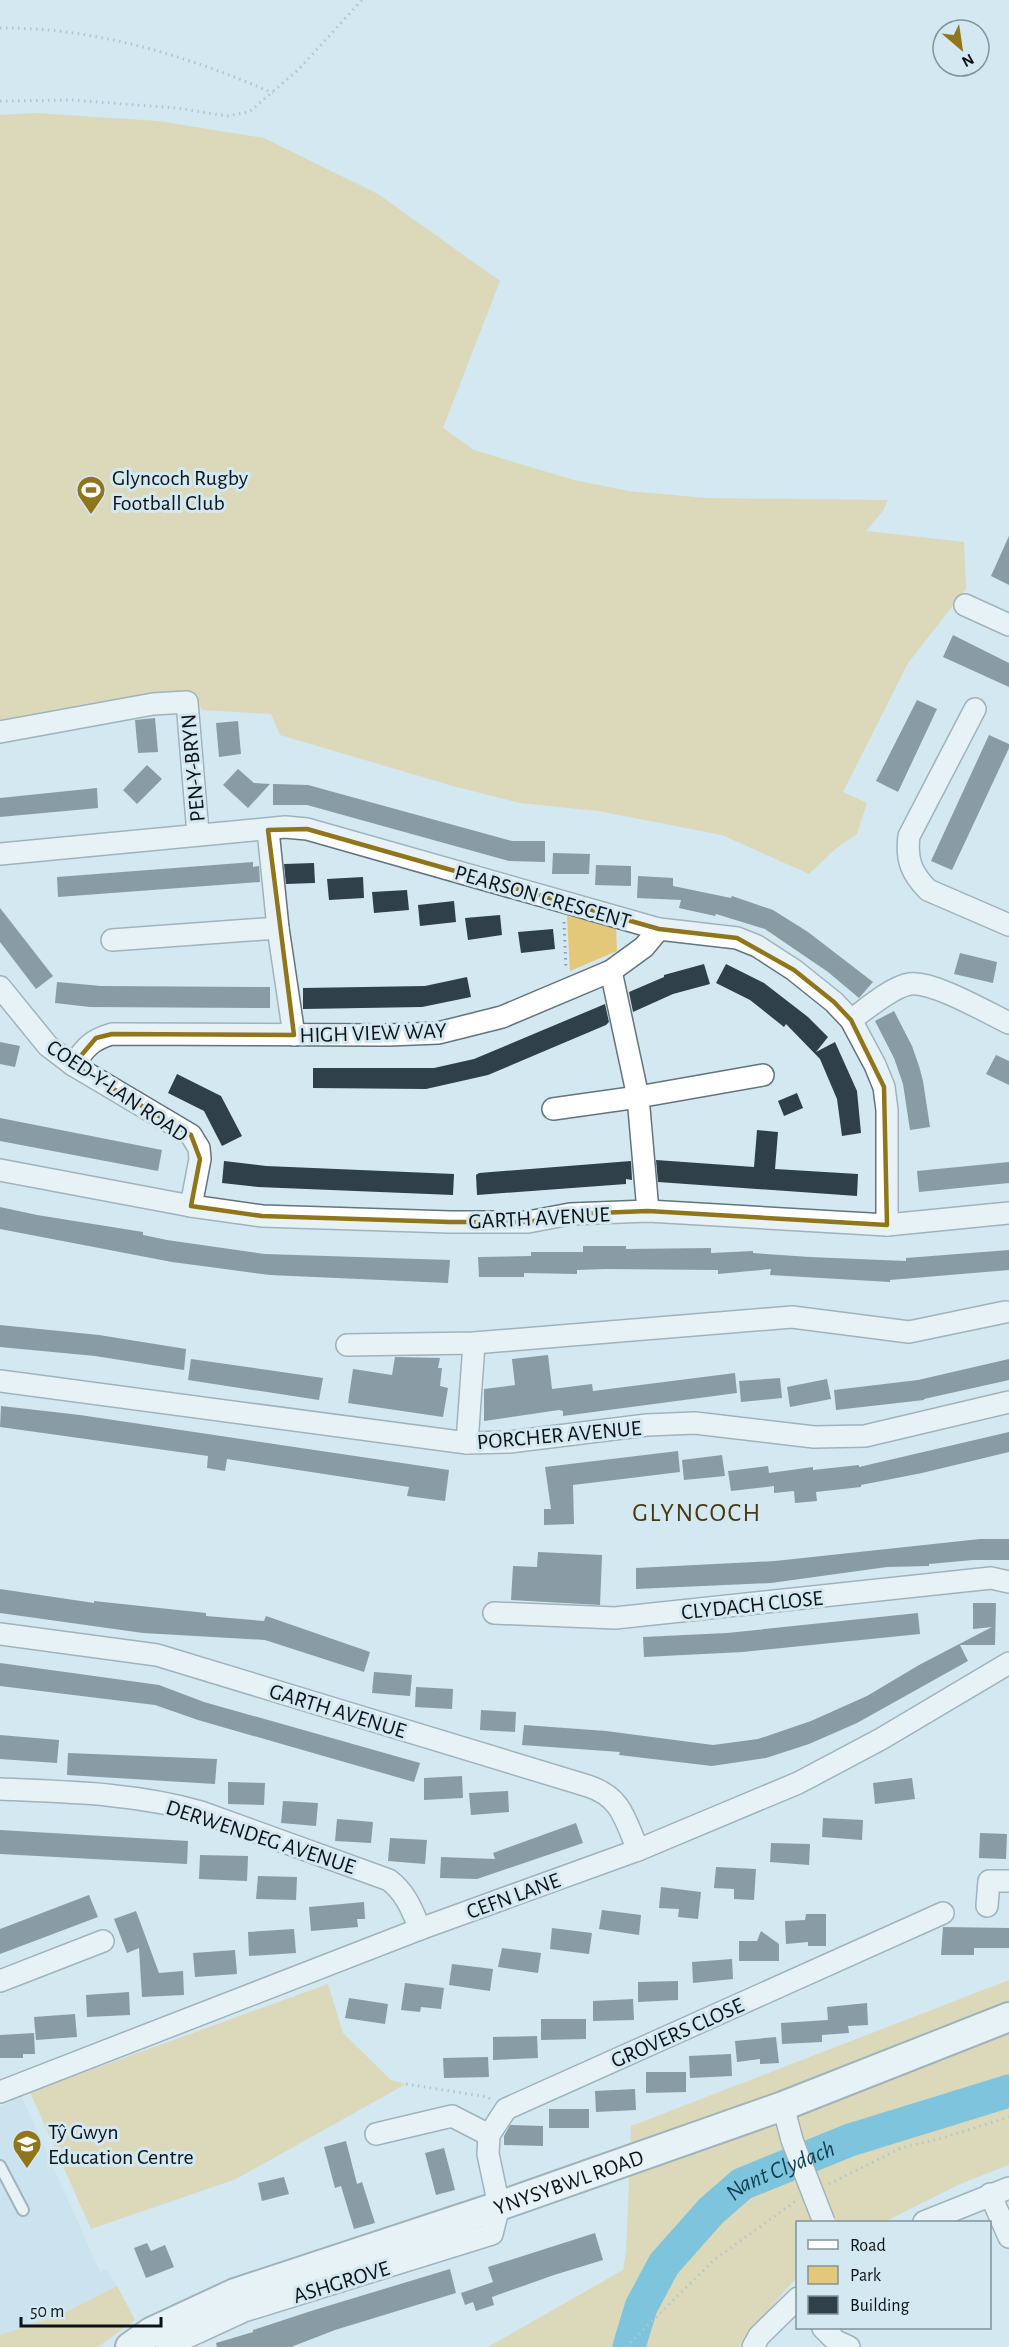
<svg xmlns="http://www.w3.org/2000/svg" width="1009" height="2347" font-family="'Alegreya Sans',sans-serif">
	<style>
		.built { fill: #c1ddea }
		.green { fill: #e4c879 }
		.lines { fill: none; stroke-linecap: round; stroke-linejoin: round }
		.river { stroke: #199ac5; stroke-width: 33 }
		.building { fill: #2f4048 }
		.service-casing { stroke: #62747c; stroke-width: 14 }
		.minor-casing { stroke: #62747c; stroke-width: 24 }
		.secondary-casing { stroke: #62747c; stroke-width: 32 }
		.path { stroke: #8d9da3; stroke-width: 3; stroke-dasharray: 1.5 4.5; stroke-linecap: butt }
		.service { stroke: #fff; stroke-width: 10 }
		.minor { stroke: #fff; stroke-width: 21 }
		.secondary { stroke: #fff; stroke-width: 28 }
		.minor-bridge-casing { stroke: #62747c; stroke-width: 24; stroke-linecap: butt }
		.minor-bridge { stroke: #fff; stroke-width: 21 }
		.marked { fill: none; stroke: #91751b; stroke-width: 4.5; stroke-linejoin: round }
		.labels { text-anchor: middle; stroke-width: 6; stroke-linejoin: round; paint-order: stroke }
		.poi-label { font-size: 22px; fill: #0c1316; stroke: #d3e8f1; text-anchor: start }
		.street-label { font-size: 22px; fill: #0c1316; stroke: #d3e8f1 }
		.water-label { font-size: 24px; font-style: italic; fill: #0f4153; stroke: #d3e8f1 }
		.quarter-label { font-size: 26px; letter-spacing: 1.5px; fill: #473a11; stroke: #d3e8f1 }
	</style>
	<rect width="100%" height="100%" fill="#d3e8f1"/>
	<polygon class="built" points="22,2097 100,2272 106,2269 117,2286 60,2315 0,2335 0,2106"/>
	<g class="green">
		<polygon points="36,113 158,121 264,138 378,194 500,281 443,428 474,450 574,480 628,491 707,498 888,500 883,511 866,531 964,542 966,589 908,663 843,792 867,803 857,834 834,850 809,874 722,835 598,811 520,803 453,786 280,735 271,714 202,710 194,695 163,693 0,722 0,115"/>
		<polygon points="567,916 616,927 617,951 570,971"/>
		<polygon points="1009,1980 1009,2165 960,2184 884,2222 798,2222 797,2277 746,2336 739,2347 488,2347 623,2270 626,2252 631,2126"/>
		<polygon points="328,1984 343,2033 391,2080 406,2084 236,2179 91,2229 30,2092"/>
		<polygon points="117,2286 135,2320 98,2347 0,2347 0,2335 60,2315"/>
	</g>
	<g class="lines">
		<path class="river" id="s1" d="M629,2347L641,2307L664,2264L711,2211L742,2184L850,2140L1009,2091"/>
	</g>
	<g class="building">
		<polygon points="1009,536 1009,585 991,576"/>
		<polygon points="953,635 1009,663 1009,687 943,657"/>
		<polygon points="917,700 937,709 898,792 876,781"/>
		<polygon points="155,718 158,752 138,753 135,720"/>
		<polygon points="238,721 241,754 219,757 216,723"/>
		<polygon points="989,735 1009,744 1009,748 952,870 931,861"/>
		<polygon points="147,765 162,779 137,804 123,790"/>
		<polygon points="238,769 254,783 270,784 248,808 223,785"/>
		<polygon points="273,784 308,785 512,841 545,841 545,862 509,861 307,805 273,805"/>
		<polygon points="97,788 98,808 0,817 0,798"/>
		<polygon points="553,853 590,854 589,874 552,874"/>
		<polygon points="253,862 253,867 259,866 260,882 58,897 57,877"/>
		<polygon points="314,863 315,883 286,884 284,864"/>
		<polygon points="596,865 631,866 631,886 595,885"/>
		<polygon points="638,876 673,878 673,886 731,898 732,896 773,910 808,932 873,982 859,998 828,972 765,929 716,914 715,916 679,908 681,900 637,898"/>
		<polygon points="363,877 364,898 329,900 327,879"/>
		<polygon points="407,890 409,910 374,913 372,892"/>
		<polygon points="454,901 456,922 420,926 418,905"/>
		<polygon points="0,908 53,976 36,989 0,942"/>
		<polygon points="500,915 502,935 468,940 465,918"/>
		<polygon points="553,929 555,949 521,953 518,932"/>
		<polygon points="960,953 997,962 993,983 954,974"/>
		<polygon points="704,964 710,984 673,994 633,1012 629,992 664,977 664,975"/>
		<polygon points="726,964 764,983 808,1017 828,1037 816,1052 835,1042 857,1091 861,1133 842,1136 837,1099 820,1059 786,1024 784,1027 750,1000 716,983"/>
		<polygon points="467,977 471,997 422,1007 303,1009 303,988 425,986"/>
		<polygon points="57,982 101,986 270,987 270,1008 90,1007 55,1003"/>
		<polygon points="605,1004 609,1022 606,1025 488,1075 426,1089 313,1088 313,1068 434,1068 474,1059"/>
		<polygon points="894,1011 912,1046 919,1066 923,1081 930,1127 910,1130 903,1084 894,1058 875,1021"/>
		<polygon points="0,1042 20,1046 15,1067 0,1064"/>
		<polygon points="996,1055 1009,1061 1009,1085 986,1074"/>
		<polygon points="177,1074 221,1096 242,1136 222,1146 204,1111 168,1093"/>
		<polygon points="797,1093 803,1108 784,1116 778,1101"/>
		<polygon points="0,1118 162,1150 158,1171 0,1141"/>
		<polygon points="757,1130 778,1132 775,1169 858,1174 857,1196 658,1182 656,1160 754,1167"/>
		<polygon points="224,1161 266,1166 454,1174 453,1195 258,1187 222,1183"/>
		<polygon points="631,1161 632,1180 626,1179 626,1184 477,1195 476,1175 479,1173"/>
		<polygon points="1009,1162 1009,1183 919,1192 917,1171"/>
		<polygon points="0,1207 37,1215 143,1232 143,1235 167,1240 265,1254 450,1260 448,1283 270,1275 172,1262 0,1229"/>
		<polygon points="583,1246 626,1246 626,1249 711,1248 711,1253 753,1251 753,1253 810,1257 906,1261 906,1258 1009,1250 1009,1270 890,1280 890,1282 770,1275 771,1269 718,1274 718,1270 605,1269 577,1270 577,1274 524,1273 524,1277 479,1277 478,1257 531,1256 531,1252 583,1252"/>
		<polygon points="0,1325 99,1335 186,1349 184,1370 95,1356 0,1347"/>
		<polygon points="548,1355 552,1389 592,1384 593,1391 735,1373 737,1393 563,1416 563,1411 559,1410 484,1421 484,1389 515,1385 512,1359"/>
		<polygon points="395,1357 440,1358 438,1368 442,1368 440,1386 448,1388 443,1417 348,1403 353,1369 392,1375"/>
		<polygon points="191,1359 323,1378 319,1400 188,1380"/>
		<polygon points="1009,1359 1009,1380 924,1399 924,1400 836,1410 834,1390 918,1380"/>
		<polygon points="780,1378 782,1398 741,1402 739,1381"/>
		<polygon points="827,1379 831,1399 790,1407 787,1387"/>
		<polygon points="1,1406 80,1415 449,1470 445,1501 407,1496 409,1487 227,1459 225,1471 207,1468 208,1456 0,1427"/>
		<polygon points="1009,1432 1009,1452 922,1473 861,1485 861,1487 816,1492 817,1501 795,1503 794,1491 774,1493 774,1486 731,1491 728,1471 768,1466 769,1473 813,1467 813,1470 859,1465 859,1467"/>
		<polygon points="678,1451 680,1472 573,1485 574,1524 544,1525 544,1509 551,1509 545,1467"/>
		<polygon points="722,1455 725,1476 684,1480 682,1460"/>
		<polygon points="980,1539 1009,1539 1009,1560 973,1560 929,1564 929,1566 887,1567 771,1583 636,1589 636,1568 775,1561"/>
		<polygon points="538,1552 602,1555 600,1605 511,1600 513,1566 537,1567"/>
		<polygon points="0,1589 94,1603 94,1601 206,1613 206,1616 264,1621 266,1616 370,1652 364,1672 265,1640 143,1633 0,1613"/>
		<polygon points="973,1603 996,1603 995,1645 960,1645 968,1661 857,1723 809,1744 766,1758 712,1766 619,1755 620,1752 522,1745 524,1725 606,1731 713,1745 758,1739 811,1721 867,1696 919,1665 992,1627 973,1629"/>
		<polygon points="918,1613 920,1634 743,1652 644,1657 643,1637 727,1633"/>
		<polygon points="0,1663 159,1685 204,1702 420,1763 414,1782 198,1720 155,1705 0,1686"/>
		<polygon points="374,1672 412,1675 410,1696 372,1693"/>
		<polygon points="416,1687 453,1689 452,1709 415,1707"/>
		<polygon points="481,1710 516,1712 515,1732 480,1730"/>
		<polygon points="0,1735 59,1740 57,1763 0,1759"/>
		<polygon points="68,1753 217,1759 215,1784 67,1775"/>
		<polygon points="462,1776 463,1798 424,1800 424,1778"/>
		<polygon points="912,1778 915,1799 875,1804 873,1783"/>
		<polygon points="228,1782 265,1783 264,1805 228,1804"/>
		<polygon points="508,1791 509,1812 471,1815 469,1793"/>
		<polygon points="283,1801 318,1803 316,1826 281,1823"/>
		<polygon points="823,1818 863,1820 862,1840 822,1837"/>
		<polygon points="337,1819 373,1822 371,1843 335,1841"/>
		<polygon points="576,1823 583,1843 477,1879 440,1878 441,1857 495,1859 493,1853"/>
		<polygon points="0,1830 188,1841 187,1864 0,1854"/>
		<polygon points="980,1833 1007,1834 1006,1859 979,1858"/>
		<polygon points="390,1838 427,1840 425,1864 388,1861"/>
		<polygon points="771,1843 810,1844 809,1865 770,1862"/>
		<polygon points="200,1855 248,1856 247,1881 199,1879"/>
		<polygon points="716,1867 756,1869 754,1900 734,1899 734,1889 714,1888"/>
		<polygon points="258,1876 297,1877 296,1900 256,1899"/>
		<polygon points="661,1887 701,1892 698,1919 678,1917 679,1909 659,1908"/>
		<polygon points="89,1895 98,1917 0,1954 0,1929"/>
		<polygon points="364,1902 365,1919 357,1919 358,1927 311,1931 309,1907"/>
		<polygon points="602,1910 641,1915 639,1935 599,1929"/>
		<polygon points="136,1911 159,1973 183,1971 184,1995 142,1997 139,1948 127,1953 114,1919"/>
		<polygon points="806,1914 826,1914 826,1946 808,1946 808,1942 786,1944 785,1921 805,1920"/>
		<polygon points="943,1927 1009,1928 1009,1948 974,1948 974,1955 941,1955"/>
		<polygon points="552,1928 592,1933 589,1954 550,1949"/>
		<polygon points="294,1929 296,1953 249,1956 248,1932"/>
		<polygon points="761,1931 779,1944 779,1961 739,1961 739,1941 757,1941"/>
		<polygon points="502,1948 541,1953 538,1973 498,1967"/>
		<polygon points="235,1950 237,1974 195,1977 193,1953"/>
		<polygon points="732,1959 733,1979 693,1983 692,1962"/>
		<polygon points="452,1964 493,1969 490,1991 449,1985"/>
		<polygon points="678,1981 678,2000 638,2002 638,1982"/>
		<polygon points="405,1983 444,1988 441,2009 421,2007 420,2012 401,2010"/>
		<polygon points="129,1992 130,2015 87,2017 86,1995"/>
		<polygon points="349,1998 388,2004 385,2024 345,2018"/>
		<polygon points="633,1999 634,2020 593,2021 593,2001"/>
		<polygon points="867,2003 868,2025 848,2026 849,2033 822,2035 822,2042 782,2044 781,2023 828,2020 827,2007"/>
		<polygon points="75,2014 77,2037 36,2040 34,2017"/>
		<polygon points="541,2019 586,2019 586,2039 541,2040"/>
		<polygon points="34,2033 35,2054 23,2054 23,2058 0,2058 0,2035"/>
		<polygon points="537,2036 538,2058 493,2060 493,2037"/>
		<polygon points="776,2037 779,2063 760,2064 760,2059 737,2062 735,2041"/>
		<polygon points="731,2054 732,2076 690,2078 689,2056"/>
		<polygon points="488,2057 489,2077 444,2078 443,2058"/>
		<polygon points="646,2072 686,2072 686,2092 646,2093"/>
		<polygon points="635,2089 636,2110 596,2112 595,2091"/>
		<rect x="549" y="2109" width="40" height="19"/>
		<polygon points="510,2125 543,2126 543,2146 504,2145 504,2136"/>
		<polygon points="346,2141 357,2184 362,2182 375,2223 354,2229 341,2186 335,2188 324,2147"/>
		<polygon points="444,2148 455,2190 436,2195 425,2153"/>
		<polygon points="284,2177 289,2194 262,2201 258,2183"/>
		<polygon points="595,2233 603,2260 554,2275 492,2297 494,2305 476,2311 473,2302 465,2305 461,2293 493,2282 488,2267"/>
		<polygon points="147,2243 151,2251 165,2245 174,2267 146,2278 134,2248"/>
		<polygon points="450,2269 456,2293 335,2330 291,2347 217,2347 216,2343 253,2332 253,2330 311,2311"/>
	</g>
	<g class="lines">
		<g class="service-casing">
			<polyline id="service" points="0,2166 23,2210"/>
		</g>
		<g class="minor-casing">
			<g id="minor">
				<polyline points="965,605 1009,625"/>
				<path d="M975,709L909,836C906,859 911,873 928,890L1009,925"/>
				<polyline points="0,732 153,704 187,702 198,834"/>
				<polyline points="268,830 278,928 294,1035"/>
				<polyline points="0,854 285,827 307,829 659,929 737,938 757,946 794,970 834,1002 851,1020 875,1065 884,1087 887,1110 887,1225"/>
				<polyline points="112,940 278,928"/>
				<polyline points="611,971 638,1097 648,1211"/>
				<polyline points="0,987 48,1046 73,1065 191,1135 199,1148 200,1159 191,1206"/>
				<path d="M851,1020C865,1010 893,986 910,984C933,981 986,1012 1009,1023"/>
				<path d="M73,1065C86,1047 91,1040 112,1034L389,1035L438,1033L502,1017L611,971L644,947L659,929"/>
				<polyline points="553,1109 638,1097 763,1075"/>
				<polyline points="0,1170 191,1206 262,1216 450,1222 528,1222 570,1214 648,1211 887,1225 1009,1213"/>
				<polyline points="347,1345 474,1343 792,1317 909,1332 1005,1312"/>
				<polyline points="0,1381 467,1443 509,1442 647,1425 695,1423 814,1437 865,1436 1009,1402"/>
				<polyline points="467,1443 474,1343"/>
				<polyline points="494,1613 615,1618 991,1578 1009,1582"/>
				<path d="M0,1634L157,1655L588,1786C622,1797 625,1820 638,1850"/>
				<path d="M0,1789C68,1792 135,1793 201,1812L389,1880C406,1893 412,1910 420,1929"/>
				<polyline points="987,1906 989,1881 1009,1881"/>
				<polyline points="0,1981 103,1941"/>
				<polyline points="0,2092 420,1929 638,1850 798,1783 881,1739 1009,1663"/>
				<polyline points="783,2106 792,2140"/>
				<polyline points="376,2134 452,2116 489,2135"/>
				<polyline points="990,2194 1009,2237"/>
				<polyline points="924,2222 1009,2188"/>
				<polyline points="823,2328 836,2341 849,2347"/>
				<polyline points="166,2347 244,2311 492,2234 499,2206 488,2154 489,2135 506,2109 943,1913"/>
				<polyline points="753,2347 759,2336 798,2298"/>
			</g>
		</g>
		<g class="secondary-casing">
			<g id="secondary">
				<path id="s2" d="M130,2347L151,2332L235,2293L499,2206L783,2106L1009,2017"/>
			</g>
		</g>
		<g class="path">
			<path d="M0,28C94,27 188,56 273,93"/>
			<polyline points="0,101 72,100 177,108 227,116 249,112 298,70 362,0"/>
			<polyline points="564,922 566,970"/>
			<polyline points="406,2084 488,2097 490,2099"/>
			<polyline points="829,2184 901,2148 946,2137 1009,2117"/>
			<polyline points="626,2347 715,2259 796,2201"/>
		</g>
		<use href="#service" class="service"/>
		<use href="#minor" class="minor"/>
		<use href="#secondary" class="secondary"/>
		<g class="minor-bridge-casing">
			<polyline id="minor-bridge" points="792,2140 824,2222"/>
		</g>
		<use href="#minor-bridge" class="minor-bridge"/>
	</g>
	<path d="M0 0H1009V2347H0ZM307,829L659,929L737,938L794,970L834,1002L851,1020L884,1087L887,1225L648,1211L570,1214L528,1222H450L262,1216L191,1206L200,1159L191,1135L73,1065L96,1038L112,1034L294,1035L268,830Z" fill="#d3e8f1" fill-opacity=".55" fill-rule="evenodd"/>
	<path class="marked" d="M307,829L659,929L737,938L794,970L834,1002L851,1020L884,1087L887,1225L648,1211L570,1214L528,1222H450L262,1216L191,1206L200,1159L191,1135L73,1065L96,1038L112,1034L294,1035L268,830Z"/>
	<defs>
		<g id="stadium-pin" transform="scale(1.5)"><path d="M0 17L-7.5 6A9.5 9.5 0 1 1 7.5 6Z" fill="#91751b" stroke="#d3e8f1"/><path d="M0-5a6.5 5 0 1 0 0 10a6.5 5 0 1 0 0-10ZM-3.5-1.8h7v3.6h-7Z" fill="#fff"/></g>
		<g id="school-pin" transform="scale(1.5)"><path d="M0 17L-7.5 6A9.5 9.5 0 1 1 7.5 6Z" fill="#91751b" stroke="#d3e8f1"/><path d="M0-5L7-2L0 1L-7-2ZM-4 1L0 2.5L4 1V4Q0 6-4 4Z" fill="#fff"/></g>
	</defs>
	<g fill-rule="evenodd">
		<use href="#stadium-pin" x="91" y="490"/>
		<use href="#school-pin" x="27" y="2144"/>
	</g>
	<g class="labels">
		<g class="poi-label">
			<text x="112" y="485">Glyncoch Rugby<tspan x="112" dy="25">Football Club</tspan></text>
			<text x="48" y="2139">Tŷ Gwyn<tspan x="48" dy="25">Education Centre</tspan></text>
		</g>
		<g class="street-label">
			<text transform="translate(192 768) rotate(-95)" y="8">PEN-Y-BRYN</text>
			<text transform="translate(543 896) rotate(16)" y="8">PEARSON CRESCENT</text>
			<text transform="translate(373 1032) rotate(-2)" y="8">HIGH VIEW WAY</text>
			<text transform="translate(118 1090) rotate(34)" y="8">COED-Y-LAN ROAD</text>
			<text transform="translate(539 1217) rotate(-3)" y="8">GARTH AVENUE</text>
			<text transform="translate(559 1434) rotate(-5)" y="8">PORCHER AVENUE</text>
			<text transform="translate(752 1604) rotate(-6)" y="8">CLYDACH CLOSE</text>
			<text transform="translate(338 1710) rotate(17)" y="8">GARTH AVENUE</text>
			<text transform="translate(261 1836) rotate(18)" y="8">DERWENDEG AVENUE</text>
			<text transform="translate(513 1895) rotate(-20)" y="8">CEFN LANE</text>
			<text transform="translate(677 2032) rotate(-24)" y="8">GROVERS CLOSE</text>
			<text dy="8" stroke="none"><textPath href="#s2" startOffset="470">YNYSYBWL ROAD</textPath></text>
			<text transform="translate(341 2281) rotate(-17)" y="8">ASHGROVE</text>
		</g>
		<g class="water-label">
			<text dy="8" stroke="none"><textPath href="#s1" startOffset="243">Nant Clydach</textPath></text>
		</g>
		<g class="quarter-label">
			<text x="697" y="1521">GLYNCOCH</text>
		</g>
	</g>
	<rect x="796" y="2221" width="195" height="108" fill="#d3e8f1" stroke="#839399" stroke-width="1.5"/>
	<rect x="808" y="2240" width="30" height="9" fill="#ffffff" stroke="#839399" stroke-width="1.5"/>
	<text x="850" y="2251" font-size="18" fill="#0c1316">Road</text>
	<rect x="808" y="2266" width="30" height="18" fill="#e4c879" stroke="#839399" stroke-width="1.5"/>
	<text x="850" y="2281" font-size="18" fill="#0c1316">Park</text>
	<rect x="808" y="2296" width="30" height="18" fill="#2f4048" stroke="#839399" stroke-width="1.5"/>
	<text x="850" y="2311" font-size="18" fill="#0c1316">Building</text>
	<g transform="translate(961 48) rotate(151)"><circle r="28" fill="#d3e8f1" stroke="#839399" stroke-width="1.5"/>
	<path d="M0-4.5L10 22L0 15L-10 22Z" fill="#91751b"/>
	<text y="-9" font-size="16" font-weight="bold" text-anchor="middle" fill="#0c1316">N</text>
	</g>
	<path d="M21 2317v9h140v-9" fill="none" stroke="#0c1316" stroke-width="3"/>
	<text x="30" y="2317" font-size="18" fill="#0c1316" stroke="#d3e8f1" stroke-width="4.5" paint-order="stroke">50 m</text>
</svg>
